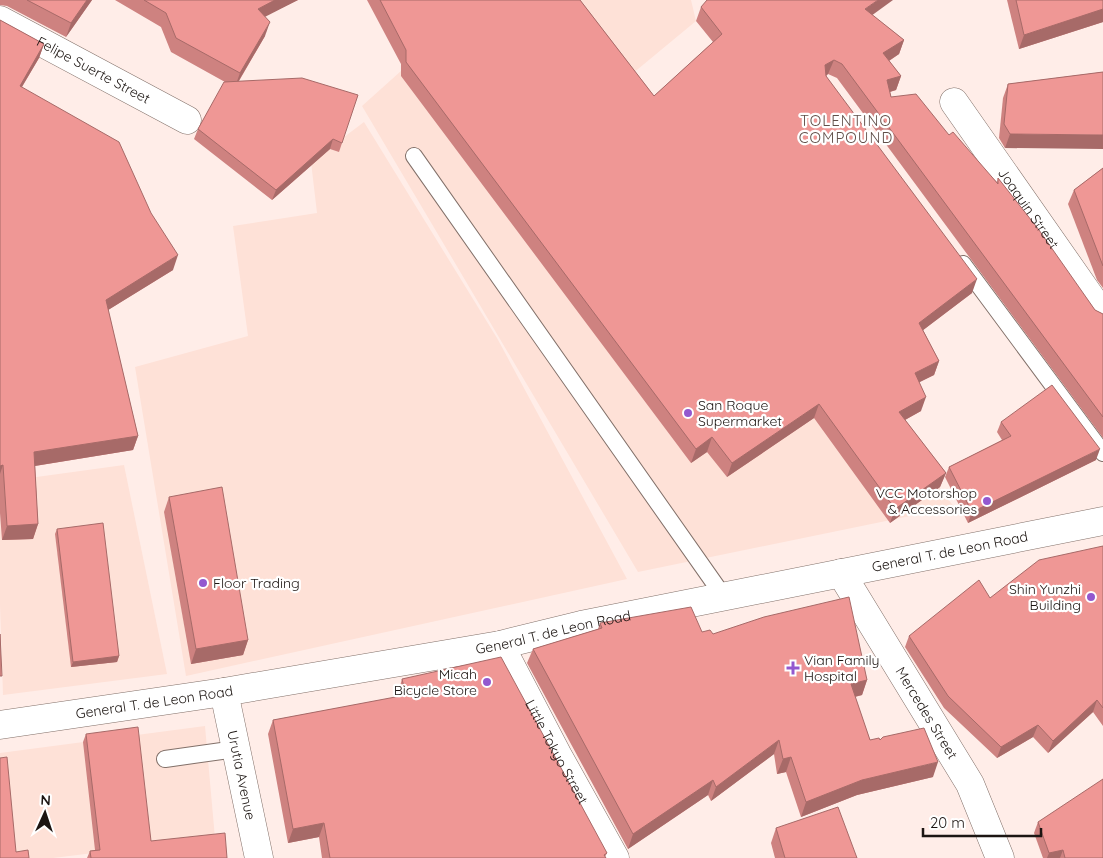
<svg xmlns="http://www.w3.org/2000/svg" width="1103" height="858" font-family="Quicksand,sans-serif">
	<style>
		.built { fill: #fee1d7 }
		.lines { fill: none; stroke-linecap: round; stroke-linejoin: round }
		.lane-casing { stroke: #827069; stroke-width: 18 }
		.street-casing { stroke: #827069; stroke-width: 29 }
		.secondary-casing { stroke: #827069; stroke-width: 29 }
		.lane { stroke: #fff; stroke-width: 16 }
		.street { stroke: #fff; stroke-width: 28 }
		.secondary { stroke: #fff; stroke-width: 28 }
		.wall { fill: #ce8280 }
		.shaded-wall { fill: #a76a68 }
		.building { fill: #ef9795; stroke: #a76a68 }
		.poi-dot { fill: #9358cf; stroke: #fff; stroke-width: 2 }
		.labels { text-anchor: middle; stroke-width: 4.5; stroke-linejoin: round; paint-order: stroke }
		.street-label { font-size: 14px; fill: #1c1512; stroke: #fff }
		.poi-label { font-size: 14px; fill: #1c1512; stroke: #fff; text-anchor: start }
		.neighbourhood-label { font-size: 15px; letter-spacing: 1px; fill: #604f49; stroke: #fff }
	</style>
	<rect width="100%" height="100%" fill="#ffede8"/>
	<g class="built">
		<polygon points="480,0 691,0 696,21 632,74 954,507 638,572 362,106"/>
		<polygon points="364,122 497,338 627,579 186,676 135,367 248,336 233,226 317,213 311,162"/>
		<polygon points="124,465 167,674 3,695 0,605 0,482"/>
		<polygon points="205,726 215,838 53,858 0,858 0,753"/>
	</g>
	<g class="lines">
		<g class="lane-casing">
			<g id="lane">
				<polyline points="414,156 724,597"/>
				<polyline points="963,264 1103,453"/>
				<polyline points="165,759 236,749"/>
			</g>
		</g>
		<g class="street-casing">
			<g id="street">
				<path id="s1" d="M0,20L187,120"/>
				<path id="s2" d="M954,102L1103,315"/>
				<path id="s3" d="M841,573L970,784L1000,858"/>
				<path id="s4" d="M500,645L557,754L615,858"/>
			</g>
		</g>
		<g class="secondary-casing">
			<g id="secondary">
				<path id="s5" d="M224,692L259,858"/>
				<path id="s6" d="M0,725L224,692L500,645L581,625L1103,521"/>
			</g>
		</g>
		<use href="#lane" class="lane"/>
		<use href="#street" class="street"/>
		<use href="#secondary" class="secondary"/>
	</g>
	<g class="wall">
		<polygon points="0,0 92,0 66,37 7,6 0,5"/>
		<polygon points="115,0 298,0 265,16 265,36 239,81 342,143 339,152 330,149 272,200 194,139 198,129 225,82 171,52 161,27"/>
		<polygon points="367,0 580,0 654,96 713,42 696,21 701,7 872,15 904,40 899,54 889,61 901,76 896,90 890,92 891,97 949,135 997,182 998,178 1095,310 1103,314 1103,438 837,78 828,74 826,76 972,293 923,330 939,361 934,375 919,382 921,411 905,420 946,473 940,487 890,523 814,418 727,477 707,452 691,463 401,76 401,64"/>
		<polygon points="1007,0 1103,0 1103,22 1019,49"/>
		<polygon points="0,20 44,44 39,58 22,87 173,270 108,310 138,436 133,450 35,466 38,524 33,539 2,540 0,513"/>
		<polygon points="1103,72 1005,148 999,138 1003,98 1008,84"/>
		<polygon points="1103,168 1103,288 1097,280 1068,204 1074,190"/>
		<polygon points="1001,422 1096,460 968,523 945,477 949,467 1002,440 997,432"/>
		<polygon points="169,497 248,640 243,655 191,664 164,512"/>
		<polygon points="57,529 119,656 117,662 71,667 55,534"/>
		<polygon points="1103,546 1103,726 1093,712 1048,753 1033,737 997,758 944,708 905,647 909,636"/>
		<polygon points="600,623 702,632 713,634 867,680 862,695 855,697 870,740 880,740 933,777 857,795 801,817 786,772 777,774 774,754 711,801 708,795 628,849 527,663 533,649 598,629"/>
		<polygon points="402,679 607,853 605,857 606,858 322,858 319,837 288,843 268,734 273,720 398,697 398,693"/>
		<polygon points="86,734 151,841 227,858 87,858 90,851 95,850 83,742"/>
		<polygon points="1038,822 1103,858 1043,858 1034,833"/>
		<polygon points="776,828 857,858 775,858 771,843"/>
	</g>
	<g class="shaded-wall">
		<polygon points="87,0 92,0 66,37 71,23"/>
		<polygon points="275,0 298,0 253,23 258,9"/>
		<polygon points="878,0 893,0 860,24 865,9"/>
		<polygon points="1103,9 1103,22 1019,49 1024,35"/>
		<polygon points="270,22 265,36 235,87 240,73"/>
		<polygon points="904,40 899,54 878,68 883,53"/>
		<polygon points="44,44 39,58 14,100 20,86"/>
		<polygon points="834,60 828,74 820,80 825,65"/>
		<polygon points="901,76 896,90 882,94 887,80"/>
		<polygon points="1010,134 1103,135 1103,149 1005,148"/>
		<polygon points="333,139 330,149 272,200 276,190"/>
		<polygon points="178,255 173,270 100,315 106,300"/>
		<polygon points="977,279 972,293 914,337 919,323"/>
		<polygon points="939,361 934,375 910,387 915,373"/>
		<polygon points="926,397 921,411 894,426 899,412"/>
		<polygon points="819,404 814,418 727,477 732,463"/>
		<polygon points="138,436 133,450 28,467 34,452"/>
		<polygon points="712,437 707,452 691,463 696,449"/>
		<polygon points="1100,449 1096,460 968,523 972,512"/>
		<polygon points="3,465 0,474 0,466"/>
		<polygon points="946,473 940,487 890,523 895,509"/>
		<polygon points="38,524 33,539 2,540 7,526"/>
		<polygon points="248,640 243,655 191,664 196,649"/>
		<polygon points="119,656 117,662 71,667 73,662"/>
		<polygon points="867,680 862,695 845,699 851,684"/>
		<polygon points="1097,700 1093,712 1048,753 1053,741"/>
		<polygon points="1038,725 1033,737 997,758 1001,747"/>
		<polygon points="779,740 774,754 711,801 716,787"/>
		<polygon points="791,757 786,772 777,774 783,759"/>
		<polygon points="938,762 933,777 857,795 801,817 806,802 862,780"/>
		<polygon points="713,780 708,795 628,849 633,834"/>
		<polygon points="324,823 319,837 288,843 293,829"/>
		<polygon points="1063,850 1060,858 1047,858 1049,853"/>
	</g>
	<g class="building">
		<polygon points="27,0 87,0 71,23"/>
		<polygon points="144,0 275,0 258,9 270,22 240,73 176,38 166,13"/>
		<polygon points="380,0 580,0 654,96 722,34 701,7 707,0 878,0 865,9 904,40 883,53 901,76 887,80 891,97 916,94 949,135 953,132 998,184 998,178 1039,230 1095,310 1103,314 1103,417 842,64 834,60 825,65 826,76 977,279 919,323 939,361 915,373 926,397 899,412 946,473 895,509 819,404 732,463 712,437 696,449 406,62 406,50"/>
		<polygon points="1016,0 1103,0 1103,9 1024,35"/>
		<polygon points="0,20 44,44 20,86 119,142 151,213 178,255 106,300 138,436 34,452 38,524 7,526 3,465 0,466"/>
		<polygon points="1103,72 1103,135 1010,134 1004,124 1008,84"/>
		<polygon points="302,78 358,95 342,143 333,139 276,190 198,129 224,82"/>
		<polygon points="1103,168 1103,266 1074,190"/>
		<polygon points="1052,385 1100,449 972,512 949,467 1011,436 1001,422"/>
		<polygon points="222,487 248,640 196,649 169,497"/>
		<polygon points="103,523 119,656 73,662 57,529"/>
		<polygon points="1103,546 1103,708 1097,700 1053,741 1038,725 1001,747 948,696 909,636 979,580 990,598 1039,560"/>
		<polygon points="849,597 867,680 851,684 870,740 879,738 880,740 883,737 924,728 938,762 862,780 806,802 791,757 783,759 779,740 716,787 713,780 633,834 533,649 602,628 600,623 691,607 702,632 710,630 713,634 764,617"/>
		<polygon points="0,634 2,676 0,676"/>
		<polygon points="501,657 607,853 604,855 606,858 330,858 324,823 293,829 273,720 406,695 402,679"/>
		<polygon points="138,727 151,841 225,833 227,858 91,858 90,851 100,850 86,734"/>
		<polygon points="7,757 16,852 28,850 29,858 0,858 0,758"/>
		<polygon points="1103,779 1103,858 1065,858 1063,850 1049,853 1038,822"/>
		<polygon points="838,807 857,858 785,858 776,828"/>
	</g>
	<g class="poi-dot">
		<circle cx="688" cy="413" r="5"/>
		<circle cx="987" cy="501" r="5"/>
		<circle cx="203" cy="583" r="5"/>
		<circle cx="1091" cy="597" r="5"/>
		<path d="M790.5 660.5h5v5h5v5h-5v5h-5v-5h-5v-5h5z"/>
		<circle cx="487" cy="682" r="5"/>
	</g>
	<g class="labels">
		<g class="street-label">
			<text dy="5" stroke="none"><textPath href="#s1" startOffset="106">Felipe Suerte Street</textPath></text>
			<text dy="5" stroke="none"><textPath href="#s2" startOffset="130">Joaquin Street</textPath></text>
			<text dy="5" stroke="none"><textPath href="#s6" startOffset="966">General T. de Leon Road</textPath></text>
			<text dy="5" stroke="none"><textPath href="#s6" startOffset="561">General T. de Leon Road</textPath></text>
			<text dy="5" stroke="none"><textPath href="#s6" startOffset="156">General T. de Leon Road</textPath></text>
			<text dy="5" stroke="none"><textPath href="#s3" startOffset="164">Mercedes Street</textPath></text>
			<text dy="5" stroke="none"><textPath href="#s4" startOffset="121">Little Tokyo Street</textPath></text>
			<text dy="5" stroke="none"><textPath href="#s5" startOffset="85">Urutia Avenue</textPath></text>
		</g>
		<g class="poi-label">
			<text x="698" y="410">San Roque<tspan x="698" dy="16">Supermarket</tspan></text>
			<text x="977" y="498" text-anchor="end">VCC Motorshop<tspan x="977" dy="16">&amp; Accessories</tspan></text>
			<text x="213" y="588">Floor Trading</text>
			<text x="1081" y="594" text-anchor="end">Shin Yunzhi<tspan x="1081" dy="16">Building</tspan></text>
			<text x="804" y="665">Vian Family<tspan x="804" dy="16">Hospital</tspan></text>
			<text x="477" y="679" text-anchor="end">Micah<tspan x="477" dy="16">Bicycle Store</tspan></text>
		</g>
		<g class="neighbourhood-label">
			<text x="846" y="126">TOLENTINO<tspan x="846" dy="17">COMPOUND</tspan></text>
		</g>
	</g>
	<g transform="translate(45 813) rotate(3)" stroke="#ffffff" stroke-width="4" paint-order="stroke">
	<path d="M0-4L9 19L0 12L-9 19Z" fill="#1c1512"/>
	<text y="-8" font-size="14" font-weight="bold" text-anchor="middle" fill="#1c1512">N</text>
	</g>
	<path d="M923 828v8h118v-8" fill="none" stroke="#1c1512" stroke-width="2.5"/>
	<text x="930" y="828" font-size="15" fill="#1c1512" stroke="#ffffff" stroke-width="4" paint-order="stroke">20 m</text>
</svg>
